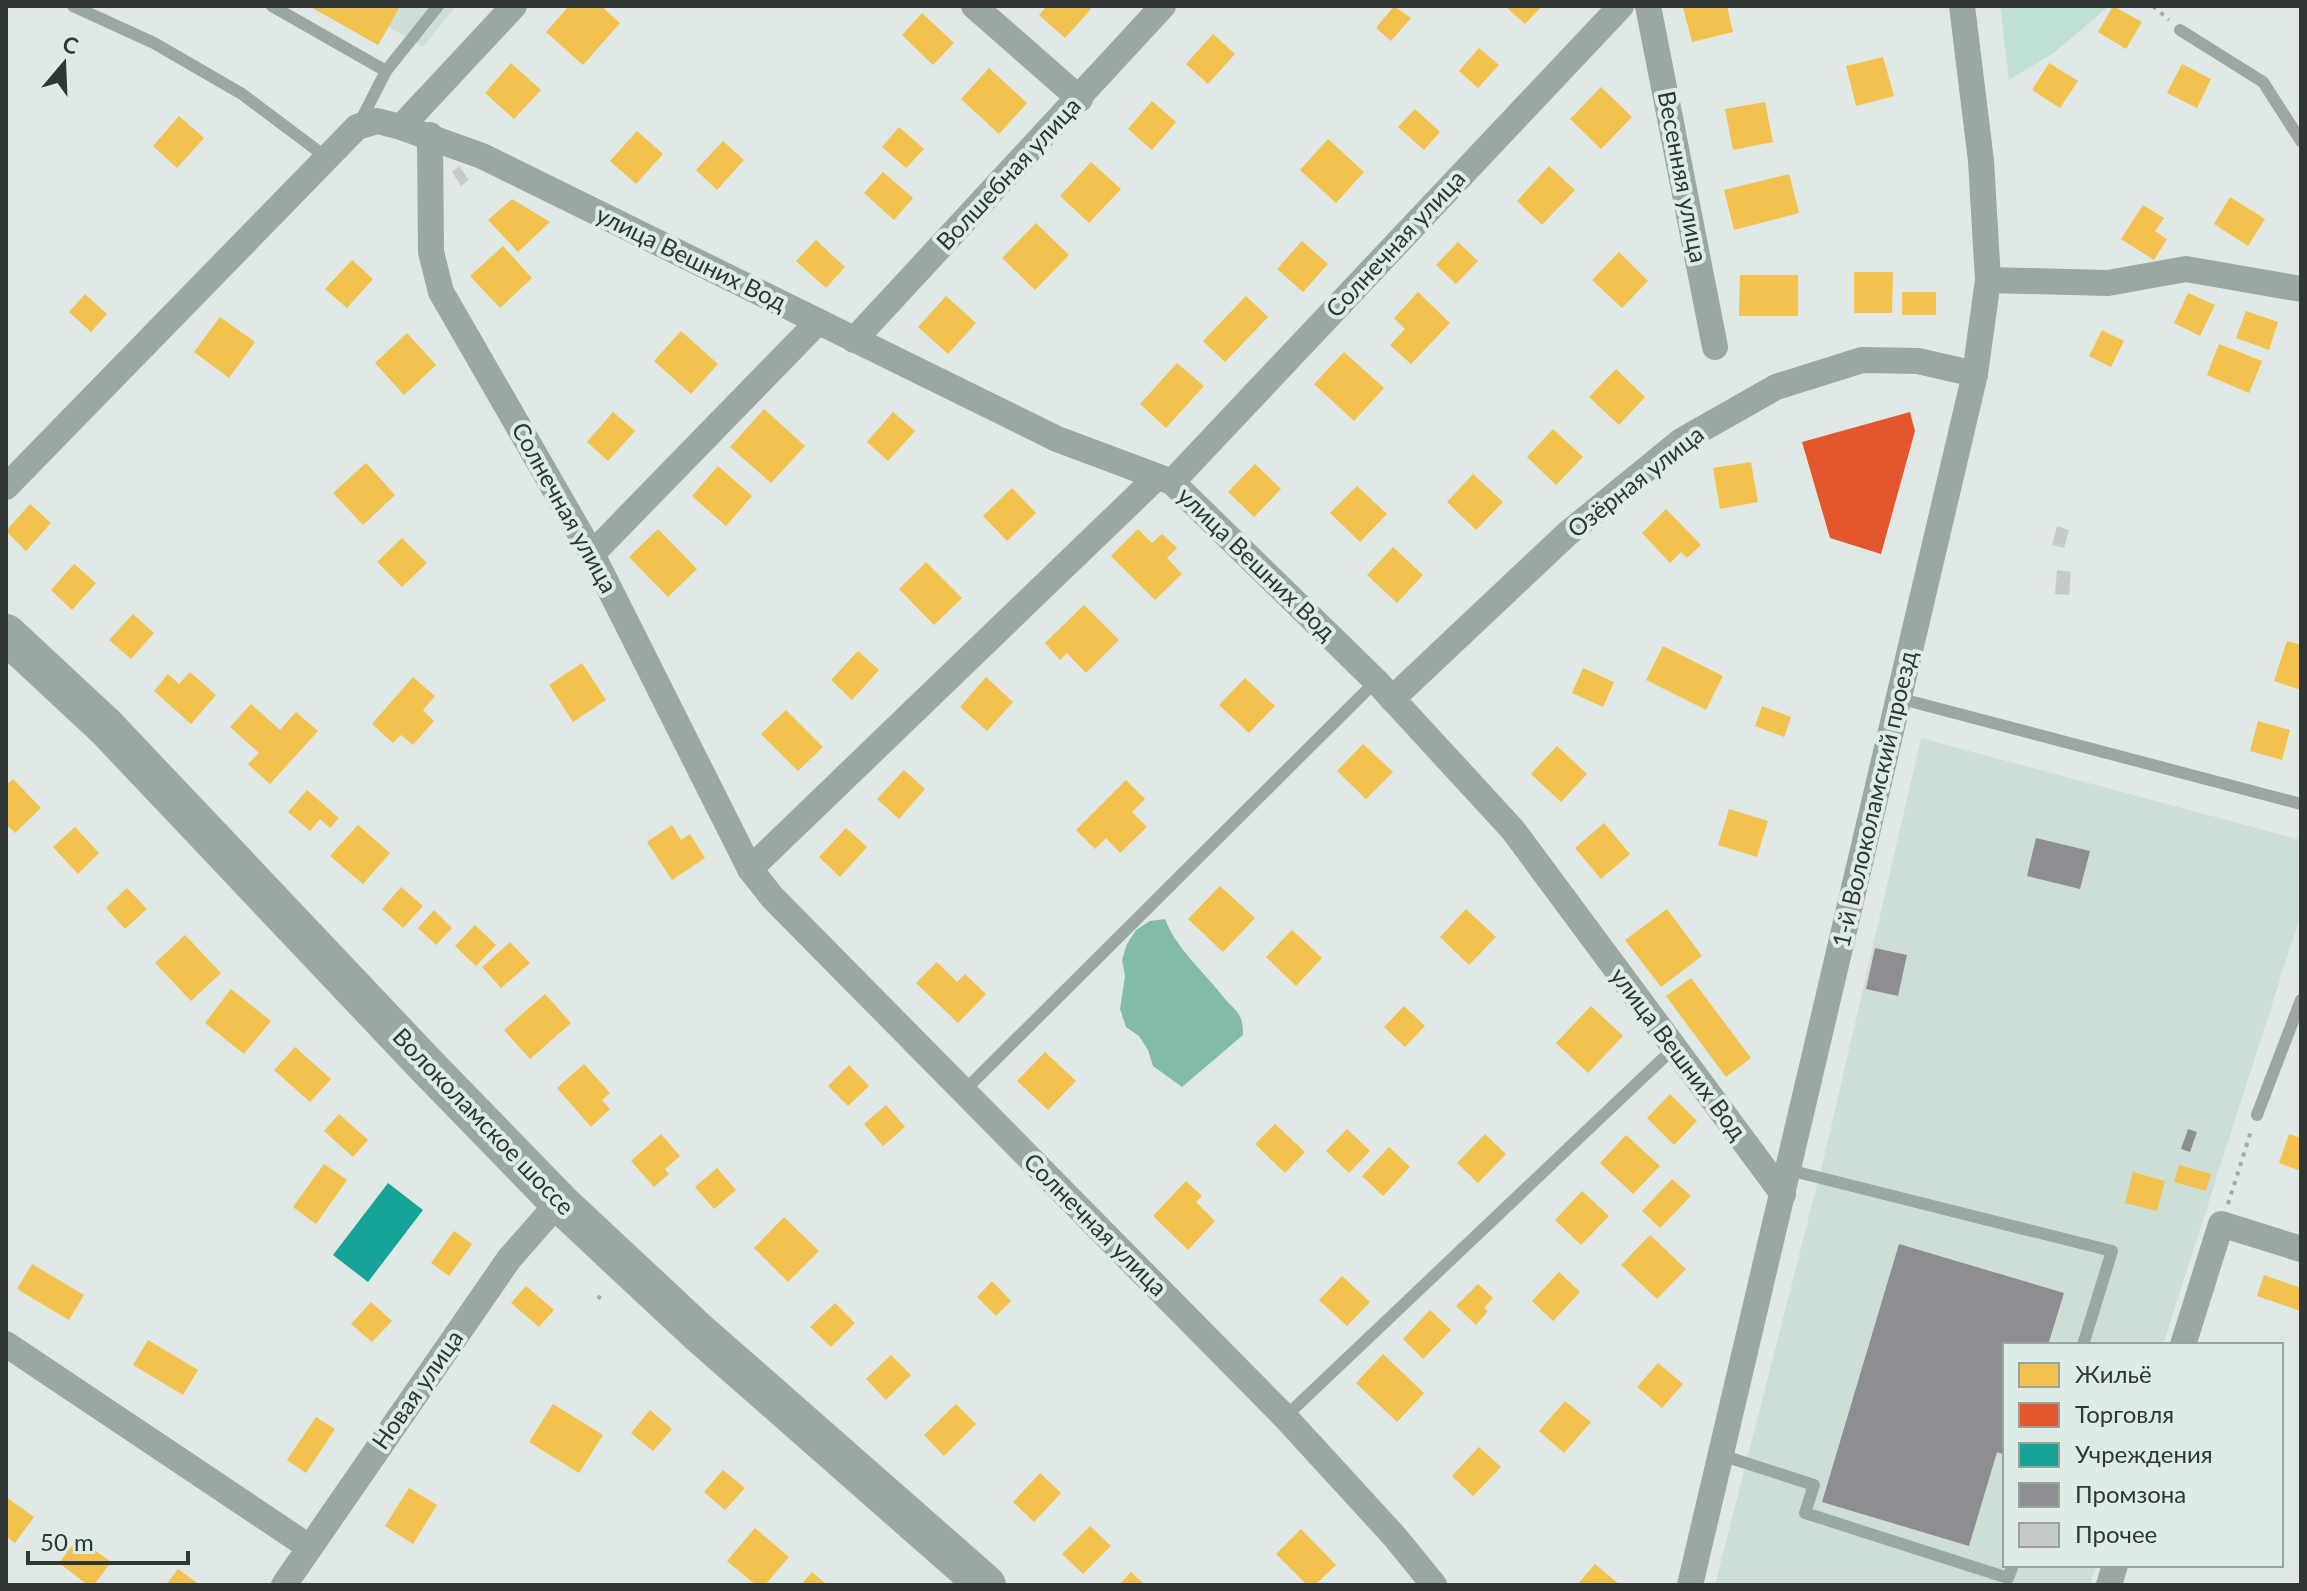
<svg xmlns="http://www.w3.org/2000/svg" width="2307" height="1591" font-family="Lato,sans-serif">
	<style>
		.built { fill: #cdded7 }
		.green { fill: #c1e0d4 }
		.water { fill: #82bca7 }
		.homes { fill: #f2c14e }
		.shops { fill: #e4572e }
		.public { fill: #17a398 }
		.industry { fill: #8d8d92 }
		.building { fill: #c6cbc9 }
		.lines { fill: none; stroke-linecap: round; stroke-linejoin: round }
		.path { stroke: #a1a9a6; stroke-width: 4; stroke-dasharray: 4 6; stroke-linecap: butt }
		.service { stroke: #9ba7a2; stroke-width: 12 }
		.minor { stroke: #9ba7a2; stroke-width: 26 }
		.primary { stroke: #9ba7a4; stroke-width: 40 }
		.labels { text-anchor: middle; stroke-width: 8; stroke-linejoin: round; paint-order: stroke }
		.street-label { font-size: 24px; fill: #303633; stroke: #ddece5 }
	</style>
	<rect width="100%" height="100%" fill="#e0e8e5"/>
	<g class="built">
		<polygon points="309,6 456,6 423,47 389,27 378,45"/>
		<polygon points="1921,738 2301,840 2301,914 2163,1345 2005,1345 2005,1565 2096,1565 2090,1585 1715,1585 1825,1153"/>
	</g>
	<polygon class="green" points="2000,6 2109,6 2055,52 2009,80"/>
	<path class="water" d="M1165,919C1176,948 1202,970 1221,994C1234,1012 1243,1009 1243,1035L1182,1087L1153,1066L1148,1050L1139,1036L1126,1027L1120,1009L1125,976L1122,960L1127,944L1136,930L1150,921Z"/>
	<g class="homes">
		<polygon points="309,6 400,6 378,45"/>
		<polygon points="569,6 601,6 620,23 583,65 546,32"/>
		<polygon points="1047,6 1088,6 1091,9 1065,38 1039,15"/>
		<polygon points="1394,6 1411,18 1391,41 1376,28"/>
		<polygon points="1505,6 1542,6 1525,24"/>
		<polygon points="1727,6 1733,32 1692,42 1683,7"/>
		<polygon points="2113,6 2142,22 2126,49 2098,32"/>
		<polygon points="922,13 954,43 933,65 902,35"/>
		<polygon points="1213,34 1235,54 1208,84 1186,64"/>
		<polygon points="1479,48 1499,65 1478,88 1459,71"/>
		<polygon points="1883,57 1894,96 1856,106 1846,66"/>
		<polygon points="511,63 541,90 514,119 485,93"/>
		<polygon points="2049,63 2078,81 2060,108 2032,90"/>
		<polygon points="2182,64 2211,79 2197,108 2167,93"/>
		<polygon points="989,68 1027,103 999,134 961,99"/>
		<polygon points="1601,87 1632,117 1601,149 1570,119"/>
		<polygon points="1152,101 1176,122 1152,150 1128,129"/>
		<polygon points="1765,102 1773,142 1733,150 1725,109"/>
		<polygon points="1415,109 1440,132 1424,150 1398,127"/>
		<polygon points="179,116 204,138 177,168 153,146"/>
		<polygon points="899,127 924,149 906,168 882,147"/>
		<polygon points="637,131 663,154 636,184 610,161"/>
		<polygon points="1328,139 1364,172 1336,203 1300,170"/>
		<polygon points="723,141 744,160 717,190 696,170"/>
		<polygon points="1091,162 1121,189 1089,223 1060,196"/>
		<polygon points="1549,166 1575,190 1542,225 1517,201"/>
		<polygon points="883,172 913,198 894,220 864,193"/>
		<polygon points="1789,174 1799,213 1734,230 1724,190"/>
		<polygon points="2230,197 2265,219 2248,246 2214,224"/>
		<polygon points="512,199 550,222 518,252 488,220"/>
		<polygon points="2143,205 2164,218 2155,231 2167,239 2154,260 2121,239"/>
		<polygon points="1036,223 1069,255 1035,290 1002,258"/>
		<polygon points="816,240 845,267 826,288 796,261"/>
		<polygon points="1302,241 1328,264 1303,292 1277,269"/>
		<polygon points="1458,242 1478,261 1456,284 1436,265"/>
		<polygon points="503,246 532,278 500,308 470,276"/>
		<polygon points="1619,252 1648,281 1622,308 1592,280"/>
		<polygon points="352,260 373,279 347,308 325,289"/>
		<polygon points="1854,272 1893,272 1892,313 1854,313"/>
		<polygon points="1740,275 1798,275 1798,316 1739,316"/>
		<polygon points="1418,292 1450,323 1411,364 1390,345 1405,329 1394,318"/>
		<rect x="1902" y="292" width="34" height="23"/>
		<polygon points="2188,293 2215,305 2200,336 2174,323"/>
		<polygon points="85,294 107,314 91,332 69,312"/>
		<polygon points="946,296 976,323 948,354 918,327"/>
		<polygon points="1246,296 1268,317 1225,362 1203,341"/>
		<polygon points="2246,311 2278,322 2269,350 2236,338"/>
		<polygon points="220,317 255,342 229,378 194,352"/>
		<polygon points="2102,330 2124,341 2111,367 2089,356"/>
		<polygon points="681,331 718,364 691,394 654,361"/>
		<polygon points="407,333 436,365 404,395 375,363"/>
		<polygon points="2219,344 2262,361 2249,393 2207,375"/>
		<polygon points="1344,352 1384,388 1354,421 1314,384"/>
		<polygon points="1177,363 1204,386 1166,428 1140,404"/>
		<polygon points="1616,369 1645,397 1619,425 1589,397"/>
		<polygon points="764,409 805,446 771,483 730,447"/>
		<polygon points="613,412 635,431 608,461 587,442"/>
		<polygon points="893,412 915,431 888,461 867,442"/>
		<polygon points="1553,429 1583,457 1556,485 1527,457"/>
		<polygon points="1751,462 1758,502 1720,509 1713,468"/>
		<polygon points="366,463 395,495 363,525 333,493"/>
		<polygon points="1255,464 1281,489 1254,517 1228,492"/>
		<polygon points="718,466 752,496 726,526 692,496"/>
		<polygon points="1473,474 1503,502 1476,530 1447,502"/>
		<polygon points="1357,486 1387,514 1360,542 1330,513"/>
		<polygon points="1012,488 1036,513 1007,541 983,516"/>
		<polygon points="30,504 51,523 26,551 6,531"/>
		<polygon points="1666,509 1701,545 1687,558 1681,552 1670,563 1642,533"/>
		<polygon points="658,529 697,569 668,597 629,557"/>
		<polygon points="1138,529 1152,543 1162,534 1177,548 1167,558 1182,574 1155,600 1111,556"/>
		<polygon points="402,538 427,563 402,587 377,562"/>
		<polygon points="1393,547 1423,575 1397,603 1367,575"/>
		<polygon points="926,562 962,598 934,625 899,589"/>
		<polygon points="74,564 96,583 72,610 51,590"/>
		<polygon points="1084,605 1119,640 1086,673 1067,653 1060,660 1045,643"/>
		<polygon points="133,614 154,633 131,659 109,640"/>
		<polygon points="2287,641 2301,645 2301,690 2274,681"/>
		<polygon points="1663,646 1723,676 1706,710 1646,680"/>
		<polygon points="858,651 879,670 852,700 831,680"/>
		<polygon points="582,663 606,700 573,722 549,685"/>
		<polygon points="1583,668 1614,682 1603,707 1572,693"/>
		<polygon points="190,672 216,695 191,724 154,691 168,674 179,684"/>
		<polygon points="413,677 435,696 423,710 434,721 413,745 401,735 393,743 372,724"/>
		<polygon points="986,677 1013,702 987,731 960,707"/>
		<polygon points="1245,678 1275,706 1249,733 1219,705"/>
		<polygon points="251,704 280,730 296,712 318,731 270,784 248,764 259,753 230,727"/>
		<polygon points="1762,706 1791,717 1784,737 1755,726"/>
		<polygon points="786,710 823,747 798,771 761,734"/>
		<polygon points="2258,721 2290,730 2282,760 2250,751"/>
		<polygon points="1363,744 1393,772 1366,799 1337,771"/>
		<polygon points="1557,746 1587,774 1561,802 1531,774"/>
		<polygon points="904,770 925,789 899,819 877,799"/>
		<polygon points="13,779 41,808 15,833 6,824 6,785"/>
		<polygon points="1126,780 1145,799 1132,812 1147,827 1120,853 1106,838 1095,849 1076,830"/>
		<polygon points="307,790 339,818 330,828 320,819 310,831 288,812"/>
		<polygon points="1729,809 1768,821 1757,857 1718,845"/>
		<polygon points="1604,823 1630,854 1601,879 1575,848"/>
		<polygon points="358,825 390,853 363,884 330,856"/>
		<polygon points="672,825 681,840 690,834 705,858 672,880 647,842"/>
		<polygon points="75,827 99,853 78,874 53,847"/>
		<polygon points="846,828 867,847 840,877 819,857"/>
		<polygon points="1220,886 1255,918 1223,952 1188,919"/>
		<polygon points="401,887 423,906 403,928 382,909"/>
		<polygon points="127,888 147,909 125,929 106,908"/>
		<polygon points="1466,909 1496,937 1469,965 1440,937"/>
		<polygon points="1667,909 1702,956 1661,987 1625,940"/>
		<polygon points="434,910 452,928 436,945 418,928"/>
		<polygon points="475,925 496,945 476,966 455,946"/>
		<polygon points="1292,930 1322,958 1296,986 1266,957"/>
		<polygon points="185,935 221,973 191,1001 155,963"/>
		<polygon points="510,942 530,963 501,988 482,967"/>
		<polygon points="937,962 957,982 965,974 986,994 958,1023 916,983"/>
		<polygon points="1691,978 1751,1058 1726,1077 1666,996"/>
		<polygon points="231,989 271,1021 244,1054 205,1023"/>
		<polygon points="545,994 571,1023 530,1059 504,1030"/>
		<polygon points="1404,1006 1425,1026 1405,1047 1384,1027"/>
		<polygon points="1591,1006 1623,1036 1588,1073 1556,1043"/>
		<polygon points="295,1047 331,1079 310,1102 274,1070"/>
		<polygon points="1045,1052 1076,1081 1048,1110 1017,1081"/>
		<polygon points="584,1064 610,1093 602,1100 610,1109 591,1127 557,1088"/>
		<polygon points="849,1065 869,1086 848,1106 828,1086"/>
		<polygon points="1670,1094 1697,1121 1674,1145 1647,1118"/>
		<polygon points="886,1105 905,1127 883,1146 864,1124"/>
		<polygon points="339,1114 368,1140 353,1157 324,1131"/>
		<polygon points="1275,1124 1305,1152 1285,1173 1255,1144"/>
		<polygon points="1347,1129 1370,1151 1349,1173 1326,1151"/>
		<polygon points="661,1134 680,1156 665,1169 669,1174 654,1187 631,1161"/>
		<polygon points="1485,1134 1506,1154 1478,1183 1457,1163"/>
		<polygon points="2289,1134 2301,1138 2301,1171 2279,1163"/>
		<polygon points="1626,1135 1660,1166 1633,1194 1600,1163"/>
		<polygon points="1389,1147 1410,1167 1383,1196 1362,1176"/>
		<polygon points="324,1164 347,1180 316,1224 293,1207"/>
		<polygon points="2179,1165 2211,1174 2206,1191 2174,1182"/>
		<polygon points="717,1168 736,1190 714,1209 695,1187"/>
		<polygon points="2133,1172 2165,1181 2157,1211 2125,1203"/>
		<polygon points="1672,1179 1691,1196 1660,1228 1642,1211"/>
		<polygon points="1186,1181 1202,1196 1196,1202 1215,1221 1188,1250 1153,1216"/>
		<polygon points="1582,1191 1609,1216 1581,1245 1555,1220"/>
		<polygon points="784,1217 819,1251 788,1282 754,1248"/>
		<polygon points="454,1231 472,1244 449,1276 431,1263"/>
		<polygon points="1650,1235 1686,1269 1657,1299 1621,1265"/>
		<polygon points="32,1264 84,1295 69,1320 17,1289"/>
		<polygon points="1559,1272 1580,1292 1553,1321 1532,1301"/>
		<polygon points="2264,1275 2301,1288 2300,1311 2257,1296"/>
		<polygon points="1342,1276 1370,1302 1347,1326 1319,1300"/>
		<polygon points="992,1281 1011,1301 996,1316 977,1297"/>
		<polygon points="1478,1284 1493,1298 1484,1308 1488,1311 1476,1325 1456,1306"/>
		<polygon points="526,1286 554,1310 539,1327 511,1303"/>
		<polygon points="371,1302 392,1321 372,1342 351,1324"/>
		<polygon points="835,1303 855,1323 831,1347 810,1327"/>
		<polygon points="1430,1310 1451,1330 1423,1359 1403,1339"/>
		<polygon points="148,1340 198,1370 183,1395 133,1365"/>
		<polygon points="1383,1354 1424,1393 1397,1422 1356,1383"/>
		<polygon points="891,1355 911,1375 886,1400 866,1379"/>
		<polygon points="1658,1363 1683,1384 1662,1408 1637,1387"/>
		<polygon points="1565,1401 1591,1422 1564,1453 1539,1431"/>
		<polygon points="553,1404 603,1435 579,1473 529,1442"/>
		<polygon points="956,1404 976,1424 944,1456 924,1435"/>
		<polygon points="650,1410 672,1429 653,1451 631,1433"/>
		<polygon points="316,1417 335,1429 306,1473 287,1460"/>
		<polygon points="1479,1447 1501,1467 1473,1496 1452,1476"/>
		<polygon points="723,1470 745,1488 725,1510 704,1492"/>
		<polygon points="1040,1473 1061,1493 1034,1522 1013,1502"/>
		<polygon points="409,1488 437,1505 413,1544 385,1526"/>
		<polygon points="6,1497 34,1517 15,1543 6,1536"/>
		<polygon points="1090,1526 1111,1546 1083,1574 1062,1554"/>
		<polygon points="755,1528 789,1557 765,1585 756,1585 727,1561"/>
		<polygon points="1301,1529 1336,1565 1315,1585 1307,1585 1276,1554"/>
		<polygon points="78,1538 111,1562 94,1585 88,1585 59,1563"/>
		<polygon points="1595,1564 1620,1585 1577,1585"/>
		<polygon points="178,1569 200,1585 166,1585"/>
		<polygon points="812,1572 827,1585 801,1585"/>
		<polygon points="1131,1572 1145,1585 1119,1585"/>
	</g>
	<polygon class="shops" points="1910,412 1915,431 1881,554 1830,538 1802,442"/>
	<polygon class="public" points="388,1183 423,1210 368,1282 333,1255"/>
	<g class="industry">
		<polygon points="2036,838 2090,851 2080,889 2027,876"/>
		<polygon points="1875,948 1907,955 1898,996 1866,989"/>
		<polygon points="2188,1129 2197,1132 2190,1152 2181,1149"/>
		<polygon points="1899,1244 2064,1293 2048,1345 2005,1345 2005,1455 1997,1452 1969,1546 1822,1502"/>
	</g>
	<g class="building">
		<polygon points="459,166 469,180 461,186 452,172"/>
		<polygon points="2057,526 2069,530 2064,548 2052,545"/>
		<polygon points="2057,570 2071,572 2069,595 2055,594"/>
	</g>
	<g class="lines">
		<g class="path">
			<polyline points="2153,6 2169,20"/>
			<polyline points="2228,1204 2252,1128"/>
			<polyline points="598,1299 601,1295"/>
		</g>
		<g class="service">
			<polyline points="73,6 154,43 242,94 326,157"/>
			<polyline points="272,6 386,71"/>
			<polyline points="2180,30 2263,82 2301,141"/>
			<polyline points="358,126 386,71 438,6"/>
			<polyline points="1898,698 2301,804"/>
			<polyline points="963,1092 1376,681"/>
			<polyline points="2257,1115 2301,1000"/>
			<polyline points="1789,1170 2112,1251 2083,1345"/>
			<polyline points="1285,1417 1674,1048"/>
			<polyline points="1721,1455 1814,1485 1805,1513 2008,1578 2013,1565"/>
		</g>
		<g class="minor">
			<polyline points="974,6 1080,99"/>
			<polyline points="1648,6 1715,347"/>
			<polyline points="401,127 482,156 1057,439 1172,482 1376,681 1513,830 1783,1194"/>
			<polyline points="430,135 431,252 441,292 592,554 750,869 772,897 1285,1417 1395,1537 1434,1585"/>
			<polyline points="1988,280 2108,283 2186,269 2301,289"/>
			<polyline points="854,340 1163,6"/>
			<polyline points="1172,482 1621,6"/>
			<polyline points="6,487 357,127 377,121 401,127 514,6"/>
			<polyline points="592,554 818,322"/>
			<polyline points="1392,699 1567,534 1681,441 1776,387 1862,360 1918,361 1975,374"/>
			<polyline points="750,869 1157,477"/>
			<polyline points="6,1344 309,1547"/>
			<polyline points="2183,1345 2221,1224 2301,1249"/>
			<polyline points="284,1585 509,1259 559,1202"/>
			<polyline points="1690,1585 1975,374 1988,280 1981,161 1962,6"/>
			<polyline points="2109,1585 2115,1565"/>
		</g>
		<polyline class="primary" points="6,634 106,727 425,1064 559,1202 698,1332 986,1585"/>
	</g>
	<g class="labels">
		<g class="street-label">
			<text transform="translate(1009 174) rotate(-47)" y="8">Волшебная улица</text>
			<text transform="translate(1682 177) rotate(79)" y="8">Весенняя улица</text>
			<text transform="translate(1396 244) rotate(-47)" y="8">Солнечная улица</text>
			<text transform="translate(691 259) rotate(26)" y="8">улица Вешних Вод</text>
			<text transform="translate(1636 482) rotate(-38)" y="8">Озёрная улица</text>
			<text transform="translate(564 508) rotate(61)" y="8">Солнечная улица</text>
			<text transform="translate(1256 564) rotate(44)" y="8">улица Вешних Вод</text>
			<text transform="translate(1875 799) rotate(-77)" y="8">1-й Волоколамский проезд</text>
			<text transform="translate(1678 1054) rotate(53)" y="8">улица Вешних Вод</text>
			<text transform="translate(483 1122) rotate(46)" y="8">Волоколамское шоссе</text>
			<text transform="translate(1095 1225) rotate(45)" y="8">Солнечная улица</text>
			<text transform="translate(418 1390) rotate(-55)" y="8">Новая улица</text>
		</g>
	</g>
	<rect width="2307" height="1591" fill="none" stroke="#303633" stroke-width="16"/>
	<rect x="2003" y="1343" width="280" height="224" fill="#ddece5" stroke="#98a39e" stroke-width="2"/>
	<rect x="2019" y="1363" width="40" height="24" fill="#f2c14e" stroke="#98a39e" stroke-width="2"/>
	<text x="2075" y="1383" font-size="24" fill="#303633">Жильё</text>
	<rect x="2019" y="1403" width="40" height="24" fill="#e4572e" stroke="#98a39e" stroke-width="2"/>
	<text x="2075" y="1423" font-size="24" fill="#303633">Торговля</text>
	<rect x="2019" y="1443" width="40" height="24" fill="#17a398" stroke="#98a39e" stroke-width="2"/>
	<text x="2075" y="1463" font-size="24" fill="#303633">Учреждения</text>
	<rect x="2019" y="1483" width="40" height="24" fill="#8d8d92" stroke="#98a39e" stroke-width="2"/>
	<text x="2075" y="1503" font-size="24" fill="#303633">Промзона</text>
	<rect x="2019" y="1523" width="40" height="24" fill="#c6cbc9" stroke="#98a39e" stroke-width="2"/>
	<text x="2075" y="1543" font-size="24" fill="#303633">Прочее</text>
	<g transform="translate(64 64) rotate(19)" stroke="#ddece5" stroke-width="6" paint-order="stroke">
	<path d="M0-6L14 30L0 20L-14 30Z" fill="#303633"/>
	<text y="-12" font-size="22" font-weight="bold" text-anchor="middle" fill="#303633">С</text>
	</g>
	<path d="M28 1551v12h160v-12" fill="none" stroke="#303633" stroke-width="4"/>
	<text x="40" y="1551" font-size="24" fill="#303633" stroke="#ddece5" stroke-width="6" paint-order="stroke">50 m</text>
</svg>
